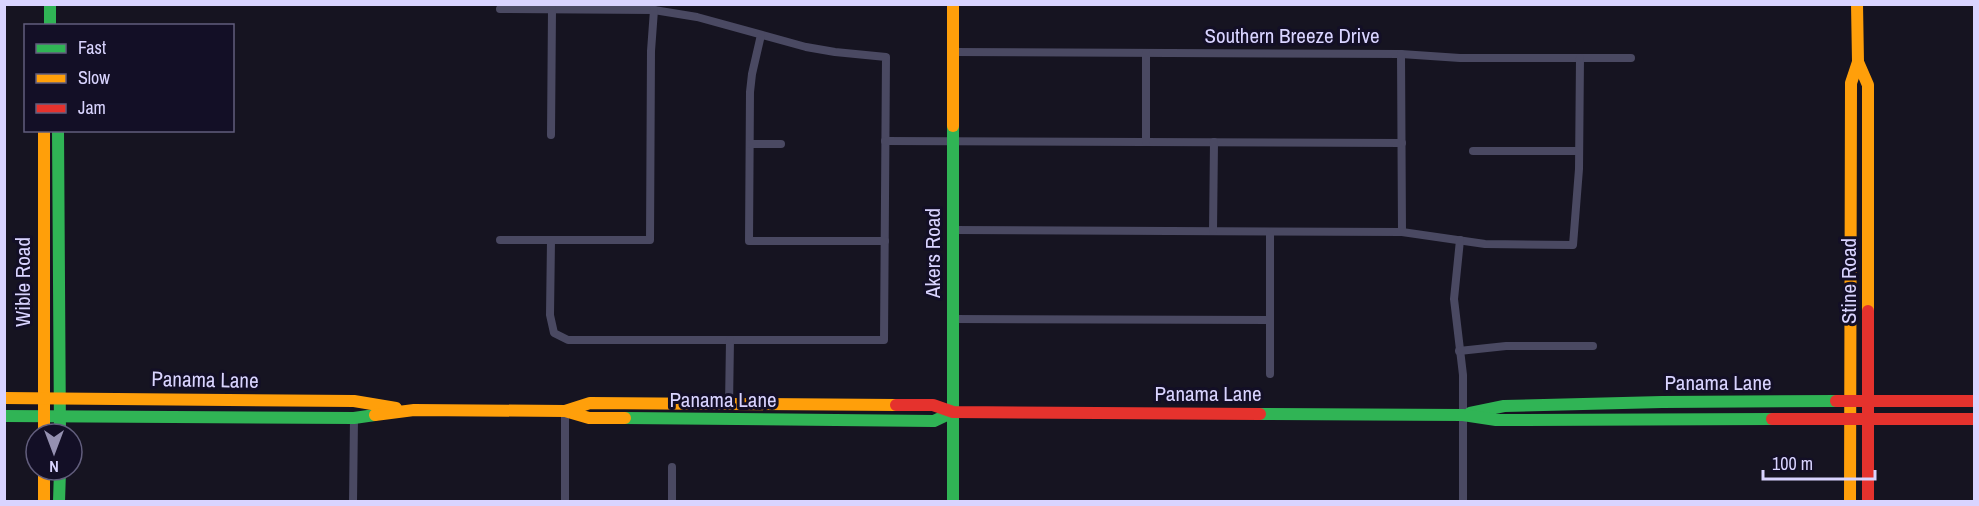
<svg xmlns="http://www.w3.org/2000/svg" width="1979" height="506" font-family="'Archivo Narrow',sans-serif">
	<style>
		.lines { fill: none; stroke-linecap: round; stroke-linejoin: round }
		.street { stroke: #4a4962; stroke-width: 8 }
		.fast { stroke: #30b455; stroke-width: 12 }
		.slow { stroke: #ff9f0a; stroke-width: 12 }
		.jam { stroke: #e5322d; stroke-width: 12 }
		.labels { text-anchor: middle; stroke-width: 6; stroke-linejoin: round; paint-order: stroke }
		.street-label { font-size: 21px; fill: #d9d4ff; stroke: #130f26 }
	</style>
	<rect width="100%" height="100%" fill="#161421"/>
	<g class="lines">
		<g class="street">
			<polyline points="500,9 654,10 697,17 806,47 835,52 886,57 884,340 568,340 554,333 550,315 551,240"/>
			<polyline points="761,35 752,74 750,92 749,241 885,241"/>
			<polyline points="953,52 1401,54 1460,58 1631,58"/>
			<polyline points="1401,54 1402,232"/>
			<polyline points="551,135 552,9"/>
			<polyline points="885,141 1402,143"/>
			<polyline points="1146,142 1146,53"/>
			<polyline points="750,144 781,144"/>
			<polyline points="1473,151 1579,151"/>
			<polyline points="953,230 1402,232 1485,244 1573,245 1579,169 1580,58"/>
			<polyline points="1213,231 1214,142"/>
			<polyline points="500,240 650,240 651,51 654,10"/>
			<polyline points="1460,240 1454,299 1463,375 1463,502"/>
			<polyline points="953,319 1270,320"/>
			<polyline points="1459,351 1506,346 1593,346"/>
			<polyline points="1270,374 1270,232"/>
			<polyline points="729,405 730,340"/>
			<polyline points="672,467 672,502"/>
			<polyline points="353,502 354,418"/>
			<polyline points="565,502 565,411"/>
		</g>
		<g class="fast">
			<polyline points="50,4 50,26"/>
			<polyline points="953,126 953,502"/>
			<polyline points="58,130 60,434"/>
			<polyline points="1470,413 1504,406 1662,402 1836,401"/>
			<polyline points="1260,414 1463,415 1496,420 1772,419"/>
			<polyline points="4,416 354,418 375,415"/>
			<polyline points="625,418 934,421 953,412"/>
			<polyline points="59,502 60,470"/>
		</g>
		<g class="slow">
			<polyline points="953,4 953,126"/>
			<polyline points="1858,62 1868,85 1868,311"/>
			<polyline points="44,130 44,434"/>
			<polyline points="4,398 354,401 396,408"/>
			<polyline points="565,411 590,403 896,405"/>
			<polyline points="375,415 414,410 565,411 589,418 625,418"/>
			<polyline points="44,470 44,502"/>
			<polyline points="1850,502 1851,83 1858,62 1857,4"/>
		</g>
		<g class="jam">
			<polyline points="1868,311 1868,502"/>
			<polyline points="1836,401 1974,401"/>
			<polyline points="896,405 933,405 953,412 1260,414"/>
			<polyline points="1772,419 1974,419"/>
		</g>
	</g>
	<g class="labels">
		<g class="street-label">
			<text x="1292" y="43">Southern Breeze Drive</text>
			<text transform="translate(933 253) rotate(-90)" y="7">Akers Road</text>
			<text transform="translate(1849 281) rotate(-90)" y="7">Stine Road</text>
			<text transform="translate(23 282) rotate(-90)" y="7">Wible Road</text>
			<text transform="translate(205 380) rotate(1)" y="7">Panama Lane</text>
			<text x="1718" y="390">Panama Lane</text>
			<text x="1208" y="401">Panama Lane</text>
			<text x="723" y="407">Panama Lane</text>
		</g>
	</g>
	<rect width="1979" height="506" fill="none" stroke="#d9d4ff" stroke-width="12"/>
	<rect x="24" y="24" width="210" height="108" fill="#130f26" stroke="#625e7d" stroke-width="1.5"/>
	<rect x="36" y="44" width="30" height="9" fill="#30b455" stroke="#625e7d" stroke-width="1.5"/>
	<text x="78" y="54" font-size="18" fill="#d9d4ff">Fast</text>
	<rect x="36" y="74" width="30" height="9" fill="#ff9f0a" stroke="#625e7d" stroke-width="1.5"/>
	<text x="78" y="84" font-size="18" fill="#d9d4ff">Slow</text>
	<rect x="36" y="104" width="30" height="9" fill="#e5322d" stroke="#625e7d" stroke-width="1.5"/>
	<text x="78" y="114" font-size="18" fill="#d9d4ff">Jam</text>
	<g transform="translate(54 452) rotate(180)"><circle r="28" fill="#130f26" stroke="#625e7d" stroke-width="1.5"/>
	<path d="M0-4.5L10 22L0 15L-10 22Z" fill="#9591b1"/>
	<text y="-9" font-size="16" font-weight="bold" text-anchor="middle" fill="#d9d4ff">N</text>
	</g>
	<path d="M1763 470v9h112v-9" fill="none" stroke="#d9d4ff" stroke-width="3"/>
	<text x="1772" y="470" font-size="18" fill="#d9d4ff" stroke="#130f26" stroke-width="4.5" paint-order="stroke">100 m</text>
</svg>
